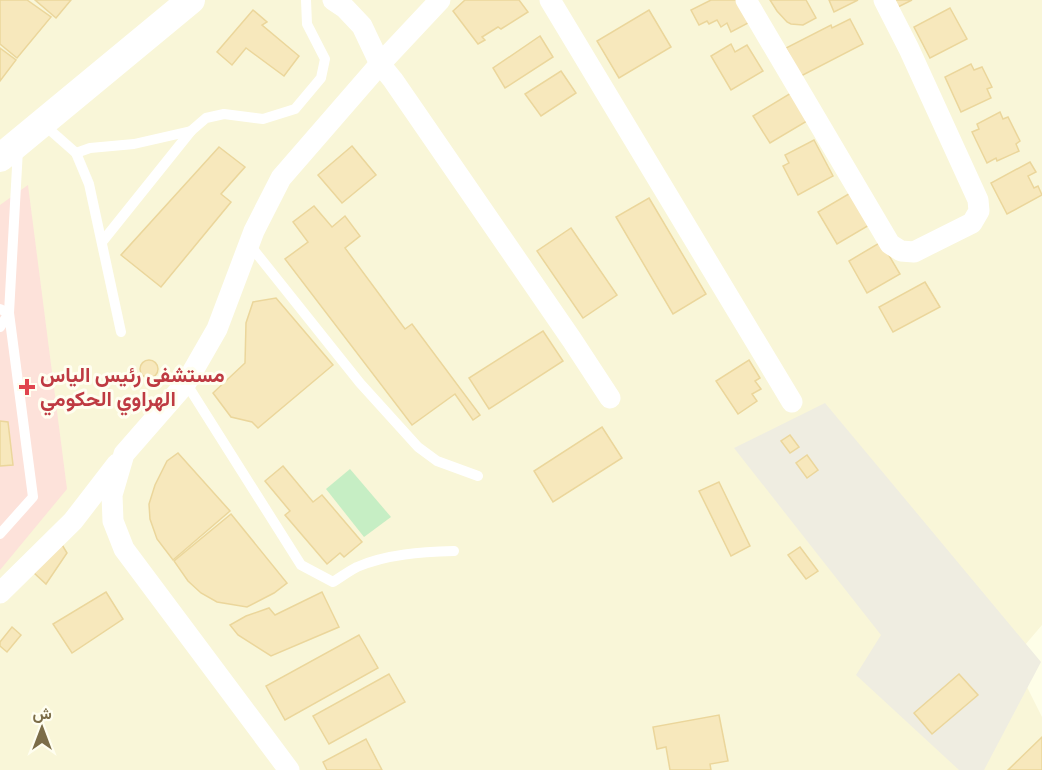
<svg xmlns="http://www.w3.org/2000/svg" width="1042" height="770" font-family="Poppins,Vazirmatn,sans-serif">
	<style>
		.residential { fill: #f9f6d8 }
		.industrial { fill: #efede1 }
		.medical { fill: #fde2da }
		.pitch { fill: #c6eec4 }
		.building { fill: #f7e8bc; stroke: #ebd69b; stroke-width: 1.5 }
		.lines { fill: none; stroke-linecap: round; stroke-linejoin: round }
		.lane { stroke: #fff; stroke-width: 10 }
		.street { stroke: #fff; stroke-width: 21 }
		.secondary { stroke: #fff; stroke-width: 28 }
		.health-dot { fill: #e0444e; stroke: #fffef0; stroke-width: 2 }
		.labels { text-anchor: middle; stroke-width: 6; stroke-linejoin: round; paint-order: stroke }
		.health-label { font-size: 21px; font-weight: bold; fill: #be3a42; stroke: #fffef0; text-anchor: start }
	</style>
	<rect width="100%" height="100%" fill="#fefee8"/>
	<polygon class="residential" points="0,0 1042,0 1042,625 1013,659 1042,717 1042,770 0,770"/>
	<polygon class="industrial" points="825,403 1041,662 984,770 959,770 856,675 881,635 734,448"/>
	<polygon class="medical" points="28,185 67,489 0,570 0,205"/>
	<polygon class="pitch" points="350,469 391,517 364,537 326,489"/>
	<g class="building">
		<polygon points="0,0 27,0 51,17 17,58 0,44"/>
		<polygon points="35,0 71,0 56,18"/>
		<polygon points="465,0 519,0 528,12 501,29 498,27 482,37 485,40 478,44 453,11"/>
		<polygon points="711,0 738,0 750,22 731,32 727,23 721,27 717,20 709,24 707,21 699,25 691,10"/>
		<polygon points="770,0 806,0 816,18 803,25 791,24 787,22 777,11"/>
		<polygon points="829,0 858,0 834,12"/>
		<polygon points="894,0 912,0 898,7"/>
		<polygon points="950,8 967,39 930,58 914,27"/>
		<polygon points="253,10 267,22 262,25 299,56 284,76 246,48 232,65 217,52"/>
		<polygon points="649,10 671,47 619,78 597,41"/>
		<polygon points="850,19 863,44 801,76 786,48 831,25 832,28"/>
		<polygon points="540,36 553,57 505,88 493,68"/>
		<polygon points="731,44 735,52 747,45 763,71 731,90 711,56"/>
		<polygon points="0,48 16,60 0,81"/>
		<polygon points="971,64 974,70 982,67 992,87 987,89 991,98 961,112 945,77"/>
		<polygon points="561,71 576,93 541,116 525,94"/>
		<polygon points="791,93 807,121 770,143 753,116"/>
		<polygon points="1000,112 1003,119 1008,117 1020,141 1016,144 1019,151 997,161 996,158 987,163 972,132 979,129 977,124"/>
		<polygon points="814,140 833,176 798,195 783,166 789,163 785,155"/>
		<polygon points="352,146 376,175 342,203 318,175"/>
		<polygon points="219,147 245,167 221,194 231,202 161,287 121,255"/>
		<polygon points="1030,162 1036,172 1028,176 1034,188 1038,186 1042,195 1007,214 991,183"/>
		<polygon points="852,192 871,224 837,244 818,212"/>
		<polygon points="649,198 706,294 673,314 616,217"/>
		<polygon points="314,206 332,227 345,216 360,236 345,248 405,329 412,324 480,415 473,420 455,394 412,425 285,259 308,242 293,222"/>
		<polygon points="571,228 617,295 583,318 537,251"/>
		<polygon points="881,242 900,274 867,293 849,261"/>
		<polygon points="925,282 940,307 893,332 879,307"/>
		<polygon points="276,298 333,365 258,428 252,422 231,417 213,393 245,363 246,323 253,302"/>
		<polygon points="543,331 563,361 489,409 469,378"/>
		<circle cx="149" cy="369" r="9"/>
		<polygon points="749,360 760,378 755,381 761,389 752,394 757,401 738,414 716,381"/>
		<polygon points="0,421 8,422 13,465 0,466"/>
		<polygon points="602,427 622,458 553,502 534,471"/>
		<polygon points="790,435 799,447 790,453 781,441"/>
		<polygon points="178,453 230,511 173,560 157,539 150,519 149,504 155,485 167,461"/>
		<polygon points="807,455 818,470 807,478 796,463"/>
		<polygon points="283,466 313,502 322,495 362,542 344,557 340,553 327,564 285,515 290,511 265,481"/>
		<polygon points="719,482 750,546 731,556 699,491"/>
		<polygon points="231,514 287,583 274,593 247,607 217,602 201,593 188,581 174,561"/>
		<polygon points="61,543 67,553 46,584 34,573"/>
		<polygon points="800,547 818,571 806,579 788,555"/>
		<polygon points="106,592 123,619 72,653 53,624"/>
		<polygon points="322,592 339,627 271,656 238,635 230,625 246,616 269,608 275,615"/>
		<polygon points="12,627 21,635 7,652 0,646 0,642"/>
		<polygon points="359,635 378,668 285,720 266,686"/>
		<polygon points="389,674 405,702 329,744 313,716"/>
		<polygon points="959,674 978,695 932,734 914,713"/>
		<polygon points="719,715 728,761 710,764 711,770 670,770 666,747 657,749 653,727"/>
		<polygon points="1042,737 1042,770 1008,770"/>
		<polygon points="366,739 382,770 327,770 323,762"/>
	</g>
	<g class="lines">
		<g class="lane">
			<polyline points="42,123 76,153 89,184 121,332"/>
			<polyline points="76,153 90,148 134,144 191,131"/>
			<polyline points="102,242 191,131 206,118 224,114 263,119 295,109 321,78 325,59 307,24 306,0"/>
			<polyline points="249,244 360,383 418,447 437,461 478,476"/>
			<polyline points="0,309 9,313 0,327"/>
			<path d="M186,383L301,565L333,582C341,577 349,571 357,567C387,554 422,552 454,551"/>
			<polyline points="0,534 33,497 9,313 18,149"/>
		</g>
		<g class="street">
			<polyline points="333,0 345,8 362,26 380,64 393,80 572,340 610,398"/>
			<polyline points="550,0 792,402"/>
			<polyline points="746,0 890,244 901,251 914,252 972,223 979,211 978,200 909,49 884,0"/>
			<polyline points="0,593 73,521 117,464"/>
			<polyline points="289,770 124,549 113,521 112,495 124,454 186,383 217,329 254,231 281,178 380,64 440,0"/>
		</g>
		<polyline class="secondary" points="0,158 191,0"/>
	</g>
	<path class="health-dot" d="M24 378h6v6h6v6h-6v6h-6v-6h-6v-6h6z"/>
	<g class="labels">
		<g class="health-label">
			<text x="40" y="382">مستشفى رئيس الياس<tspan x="40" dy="24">الهراوي الحكومي</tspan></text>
		</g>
	</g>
	<g transform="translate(42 728)" stroke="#fffef0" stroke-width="4.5" paint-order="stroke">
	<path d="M0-4.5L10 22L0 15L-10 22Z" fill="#7c6d48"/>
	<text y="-9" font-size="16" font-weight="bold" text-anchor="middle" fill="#7c6d48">ش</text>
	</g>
</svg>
